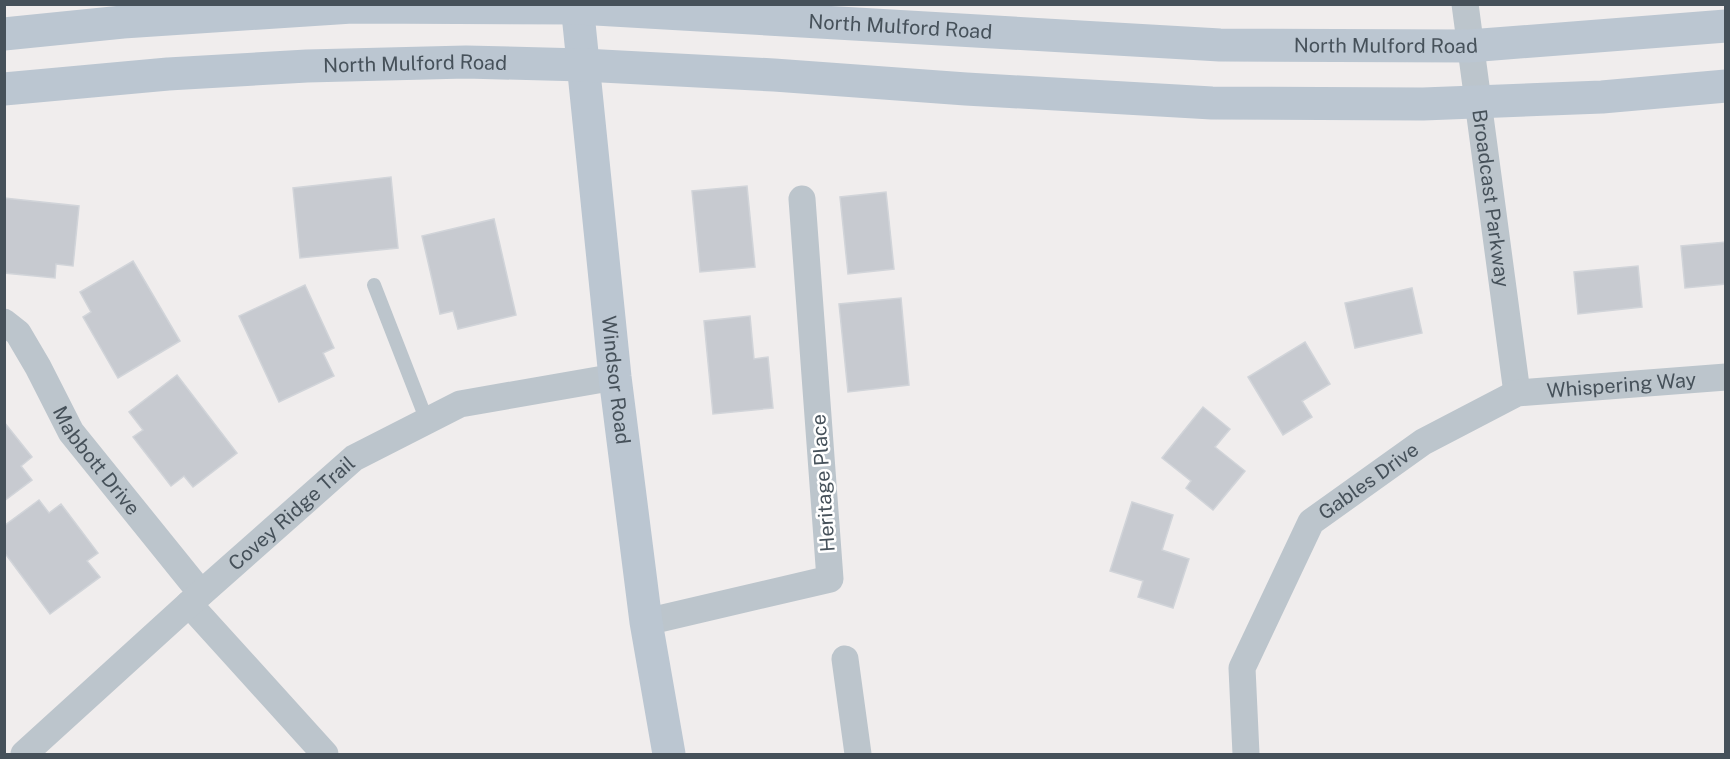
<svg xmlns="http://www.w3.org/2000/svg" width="1730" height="759" font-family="'Public Sans',sans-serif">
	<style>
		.building { fill: #c7cad0; stroke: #d1d4d9; stroke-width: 1.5 }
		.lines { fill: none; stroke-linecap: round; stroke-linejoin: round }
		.lane { stroke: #bcc5cc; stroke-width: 14 }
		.street { stroke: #bcc5cc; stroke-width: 27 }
		.secondary { stroke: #bbc6d1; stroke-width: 33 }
		.labels { text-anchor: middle; stroke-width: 5; stroke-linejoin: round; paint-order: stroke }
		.street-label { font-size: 20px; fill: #46515a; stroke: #fff }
	</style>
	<rect width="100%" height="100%" fill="#f0eded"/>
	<g class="building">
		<polygon points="391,177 398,248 300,258 293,188"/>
		<polygon points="747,186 755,267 700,272 692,191"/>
		<polygon points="886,192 894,269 848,274 840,197"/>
		<polygon points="4,198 79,206 73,266 56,264 55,278 4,273"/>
		<polygon points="494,219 516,315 458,329 453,311 440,314 422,236"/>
		<polygon points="1726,242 1726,284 1685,288 1681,246"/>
		<polygon points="133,261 180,341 118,378 83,317 91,312 80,292"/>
		<polygon points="1638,266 1642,307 1578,314 1574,272"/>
		<polygon points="305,285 334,348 323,353 334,376 279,402 239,316"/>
		<polygon points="1412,288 1422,333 1355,348 1345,303"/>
		<polygon points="901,298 909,385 848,392 839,304"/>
		<polygon points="750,316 754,359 768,357 773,408 713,414 704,321"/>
		<polygon points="1305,342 1330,384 1302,401 1312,417 1283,435 1248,377"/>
		<polygon points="177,375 237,453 193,487 184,476 171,486 133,437 143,430 129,412"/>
		<polygon points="1203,407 1230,429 1215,447 1245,471 1213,510 1186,488 1191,481 1162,458"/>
		<polygon points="4,422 32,457 21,466 32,480 4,501"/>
		<polygon points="39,500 49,513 61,504 98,553 87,561 100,577 50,614 4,552 4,526"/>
		<polygon points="1132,502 1173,515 1162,550 1189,559 1173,608 1138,597 1143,581 1110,571"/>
	</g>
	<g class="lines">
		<polyline class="lane" points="374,285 427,421"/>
		<g class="street">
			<path id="s1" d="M1465,4L1517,393"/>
			<path id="s2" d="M4,322L18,333L38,367L71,432L201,593"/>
			<polyline points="189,604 325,754"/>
			<polyline points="646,622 830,579 802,199"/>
			<polyline points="845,659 858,754"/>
			<path id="s3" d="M24,754L189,604L354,458L460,404L615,377"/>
			<path id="s4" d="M1246,754L1242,668L1311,522L1423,442L1517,393L1726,377"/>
		</g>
		<g class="secondary">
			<path id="s5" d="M577,4L615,377L646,622L669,754"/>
			<path id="s6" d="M4,34L123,22L352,7L578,8L1220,45L1469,46L1726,26"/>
			<path id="s7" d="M4,89L168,74L307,66L466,62L583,65L774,75L966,89L1212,103L1423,104L1602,97L1726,86"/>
		</g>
	</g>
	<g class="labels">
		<g class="street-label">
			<text dy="7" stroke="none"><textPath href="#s6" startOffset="898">North Mulford Road</textPath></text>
			<text dy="7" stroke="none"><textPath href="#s6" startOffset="1384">North Mulford Road</textPath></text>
			<text dy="7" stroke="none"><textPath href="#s7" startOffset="412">North Mulford Road</textPath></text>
			<text dy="7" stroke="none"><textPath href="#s1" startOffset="196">Broadcast Parkway</textPath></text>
			<text dy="7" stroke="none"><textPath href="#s5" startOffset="378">Windsor Road</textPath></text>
			<text dy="7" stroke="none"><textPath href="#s4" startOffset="596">Whispering Way</textPath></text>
			<text dy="7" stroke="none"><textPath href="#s2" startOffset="168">Mabbott Drive</textPath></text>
			<text dy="7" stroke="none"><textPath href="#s4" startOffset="318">Gables Drive</textPath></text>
			<text transform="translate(823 483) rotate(-94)" y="7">Heritage Place</text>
			<text dy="7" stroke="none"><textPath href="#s3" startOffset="360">Covey Ridge Trail</textPath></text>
		</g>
	</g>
	<rect width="1730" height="759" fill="none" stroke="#46515a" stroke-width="12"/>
</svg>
